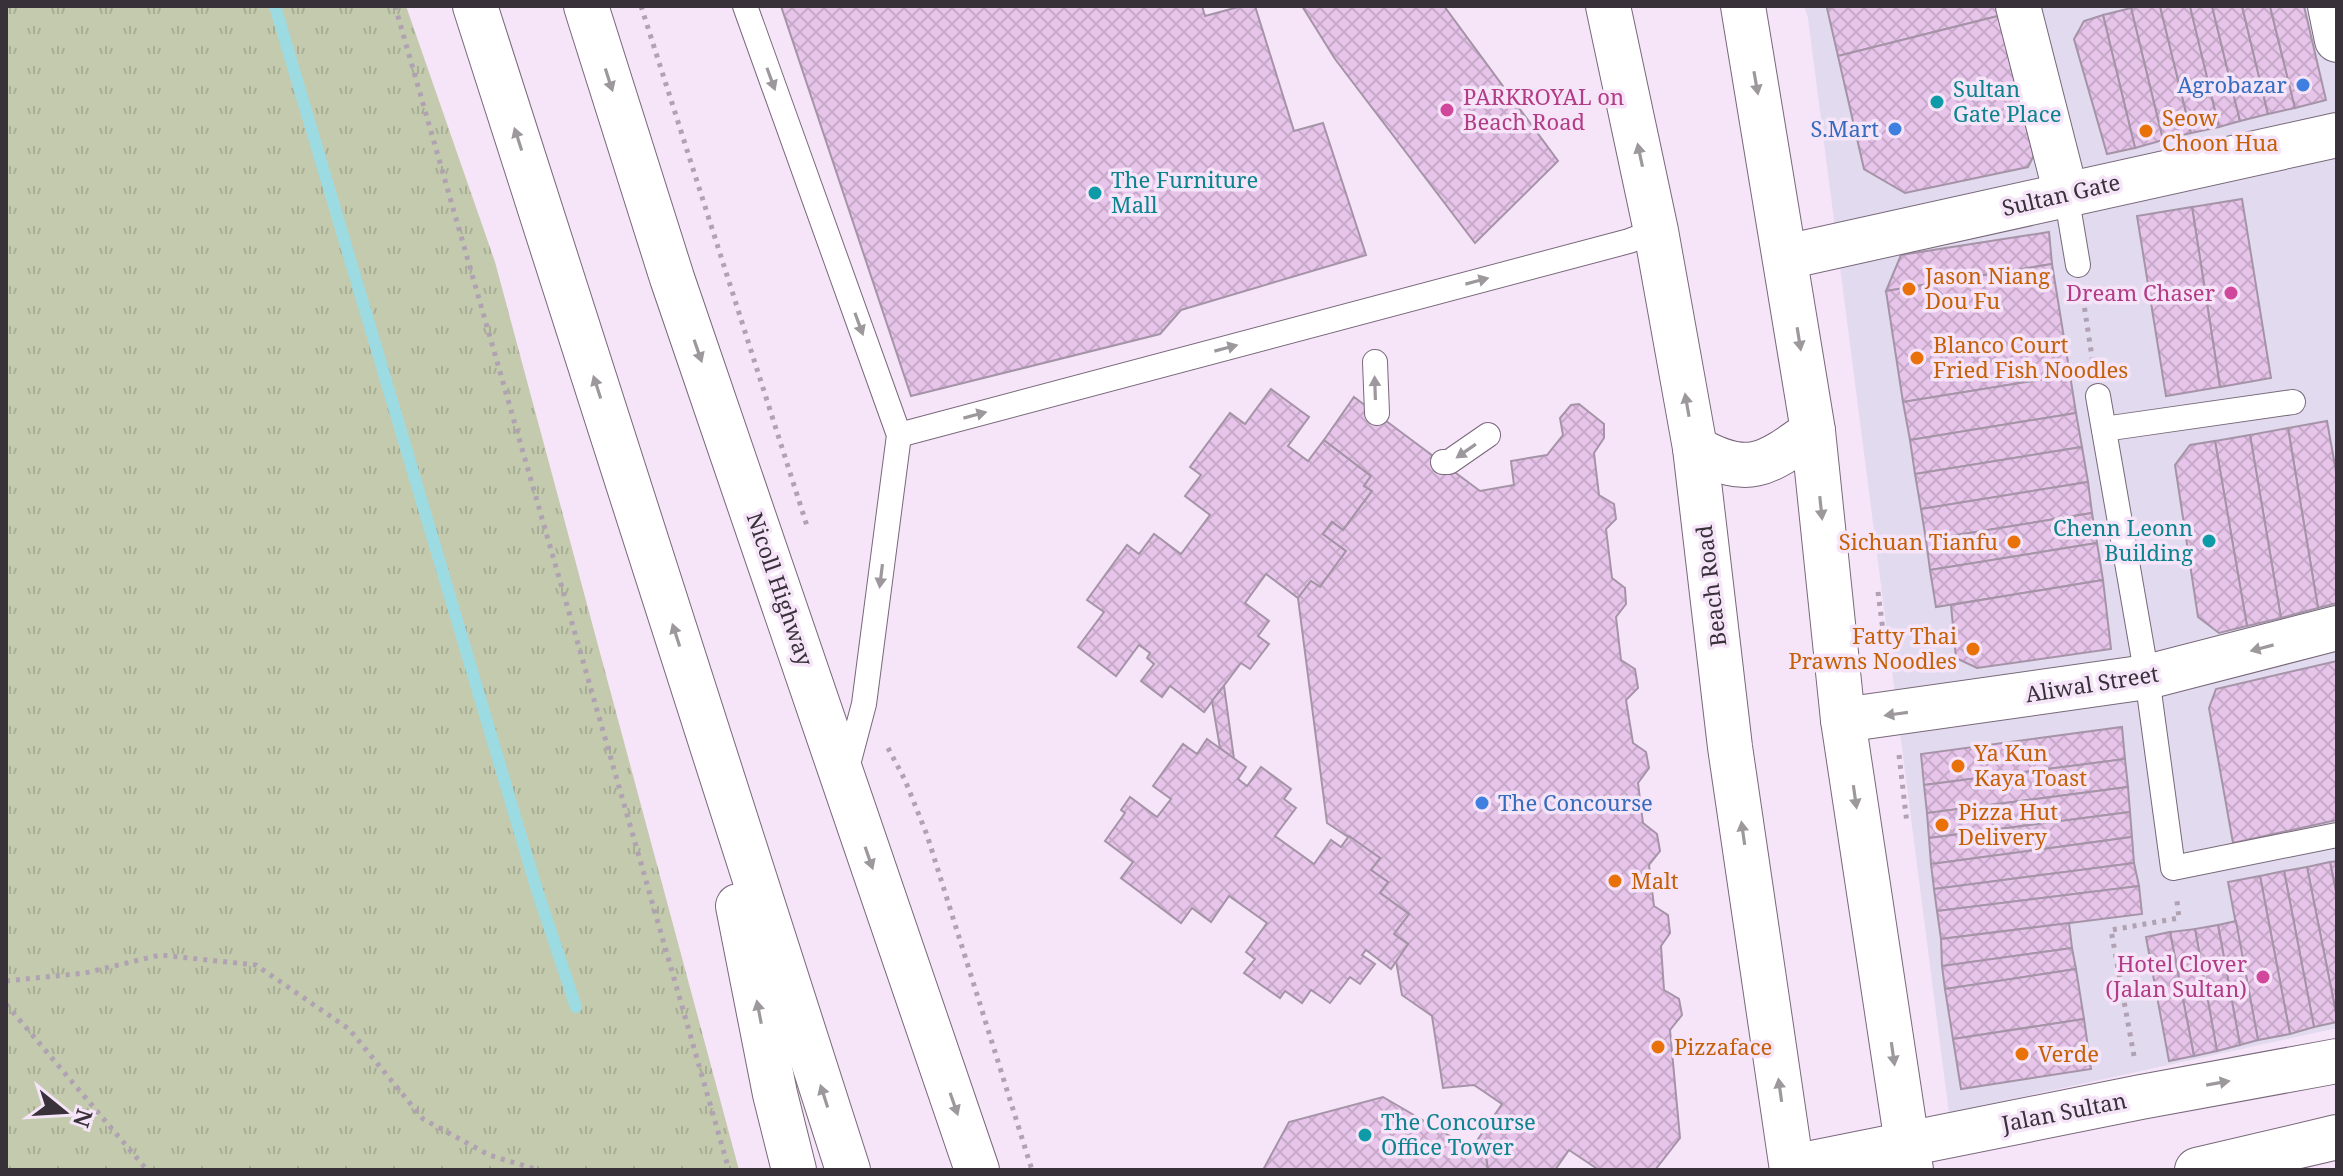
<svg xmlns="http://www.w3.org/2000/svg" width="2343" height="1176" font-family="'Noto Serif',serif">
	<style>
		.commercial { fill: #e2daee }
		.grass { fill: url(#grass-tufts) }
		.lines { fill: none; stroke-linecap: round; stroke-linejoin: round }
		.stream { stroke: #9ddbe2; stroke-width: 12 }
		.building { fill: url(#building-cross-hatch); stroke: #a594a7; stroke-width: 2 }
		.lane-casing { stroke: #78687a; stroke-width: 26 }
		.street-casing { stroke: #78687a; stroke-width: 46 }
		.secondary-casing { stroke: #78687a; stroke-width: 46 }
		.highway-casing { stroke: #78687a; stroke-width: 46 }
		.path { stroke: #b0a2b2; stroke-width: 5; stroke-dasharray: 4 6; stroke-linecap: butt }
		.lane { stroke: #fff; stroke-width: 24 }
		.street { stroke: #fff; stroke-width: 44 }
		.secondary { stroke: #fff; stroke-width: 44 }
		.highway { stroke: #fff; stroke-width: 44 }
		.oneway { fill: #9c989c }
		.shop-dot { fill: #3f7fe0; stroke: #f6e4f8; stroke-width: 3 }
		.culture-dot { fill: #0f9aa8; stroke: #f6e4f8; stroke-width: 3 }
		.hotel-dot { fill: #d1479c; stroke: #f6e4f8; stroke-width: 3 }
		.food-dot { fill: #e8710a; stroke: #f6e4f8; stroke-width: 3 }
		.labels { text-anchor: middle; stroke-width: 7; stroke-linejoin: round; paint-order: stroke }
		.shop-label { font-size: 22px; fill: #366cbe; stroke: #f6e4f8; text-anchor: end }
		.culture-label { font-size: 22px; fill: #0d838f; stroke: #f6e4f8; text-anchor: start }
		.hotel-label { font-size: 22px; fill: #b23c85; stroke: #f6e4f8; text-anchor: end }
		.food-label { font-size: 22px; fill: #c56008; stroke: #f6e4f8; text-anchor: start }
		.street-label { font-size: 22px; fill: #383139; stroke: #f6e4f8 }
	</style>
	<defs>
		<pattern id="grass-tufts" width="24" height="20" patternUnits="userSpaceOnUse" patternTransform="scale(2)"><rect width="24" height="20" fill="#c3caad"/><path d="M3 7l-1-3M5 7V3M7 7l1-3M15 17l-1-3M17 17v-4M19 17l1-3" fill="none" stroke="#a8ae96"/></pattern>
		<pattern id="building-cross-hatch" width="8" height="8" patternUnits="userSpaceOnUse" patternTransform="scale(2)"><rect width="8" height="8" fill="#e7c4ea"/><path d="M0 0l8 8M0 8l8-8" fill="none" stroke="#c7a9c9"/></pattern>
	</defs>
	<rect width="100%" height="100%" fill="#f6e4f8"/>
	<polygon class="commercial" points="1804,6 2337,6 2337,1028 1949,1113 1808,18"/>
	<polygon class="grass" points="6,6 406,6 495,262 739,1170 6,1170"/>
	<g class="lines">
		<polyline class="stream" points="275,6 536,887 576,1007"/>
	</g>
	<g class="building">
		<polygon points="781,6 1202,6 1205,16 1242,6 1255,6 1294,131 1323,123 1366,255 1181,310 1160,334 911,396"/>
		<polygon points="1302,6 1444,6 1558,161 1475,243 1335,59"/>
		<polygon points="1837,6 2000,6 2002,15 1838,56 1827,8"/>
		<polygon points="2140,6 2160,6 2191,133 2163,140 2131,8"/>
		<polygon points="2160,6 2190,6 2219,127 2191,133"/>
		<polygon points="2190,6 2212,6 2240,121 2219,127"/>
		<polygon points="2212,6 2242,6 2268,114 2240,121"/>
		<polygon points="2242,6 2270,6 2295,108 2268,114"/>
		<polygon points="2270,6 2304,6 2326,100 2295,108"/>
		<polygon points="2131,8 2163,140 2135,148 2103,15"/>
		<polygon points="2002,15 2037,149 2028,167 1905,193 1864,169 1838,56"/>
		<polygon points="2103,15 2135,148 2107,154 2074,39 2084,21"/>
		<polygon points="2242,199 2271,378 2220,387 2192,207"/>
		<polygon points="2192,207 2220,387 2166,396 2137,216"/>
		<polygon points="2049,232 2052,264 1886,291 1901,255"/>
		<polygon points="2052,264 2070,375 1903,402 1886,291"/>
		<polygon points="2070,375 2076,413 1910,440 1903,402"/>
		<polygon points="1271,389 1309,417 1288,446 1308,461 1324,440 1371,476 1364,486 1372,491 1343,530 1332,522 1323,534 1346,551 1320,587 1311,581 1298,598 1266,574 1245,603 1269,621 1258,636 1269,644 1250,669 1241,663 1204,712 1170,686 1162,697 1141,681 1154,664 1147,658 1150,653 1139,645 1116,676 1078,647 1104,612 1087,600 1127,545 1139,554 1154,534 1181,554 1210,515 1185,496 1201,475 1190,467 1230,413 1245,424"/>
		<polygon points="1354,397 1480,491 1514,485 1511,461 1547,455 1563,435 1560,418 1571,405 1579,404 1604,424 1604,438 1594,453 1599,495 1614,504 1616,519 1606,529 1612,578 1625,588 1626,604 1616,617 1621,660 1635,669 1638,688 1626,700 1633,743 1646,752 1649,768 1638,783 1643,823 1657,834 1660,851 1649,865 1654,906 1668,915 1670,933 1661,946 1664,990 1679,999 1682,1015 1670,1030 1680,1138 1655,1170 1599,1170 1569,1150 1555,1170 1488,1170 1486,1157 1472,1148 1502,1104 1474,1085 1443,1088 1432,1016 1402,995 1396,961 1408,944 1394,934 1409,914 1380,893 1388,882 1371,870 1380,858 1327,823 1298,598 1311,581 1320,587 1346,551 1323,534 1332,522 1343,530 1372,491 1364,486 1371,476 1324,440"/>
		<polygon points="2076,413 2082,447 1915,474 1910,440"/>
		<polygon points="2327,421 2337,477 2337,603 2318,608 2288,428"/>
		<polygon points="2288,428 2318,608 2281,618 2250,435"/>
		<polygon points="2250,435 2281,618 2247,626 2215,441"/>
		<polygon points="2215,441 2247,626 2219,633 2198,617 2175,465 2190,445"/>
		<polygon points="2082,447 2088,482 1921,509 1915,474"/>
		<polygon points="2088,482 2092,513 1926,540 1921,509"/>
		<polygon points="2092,513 2097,543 1930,570 1926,540"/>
		<polygon points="2097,543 2103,580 1936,607 1930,570"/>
		<polygon points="2103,580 2111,649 1977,668 1956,658 1951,605"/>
		<polygon points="2337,661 2337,820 2233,843 2209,708 2216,689"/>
		<polygon points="1224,686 1234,759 1220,748 1212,701"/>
		<polygon points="2122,727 2125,759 1924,785 1921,754"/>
		<polygon points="1207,739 1246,767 1238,779 1247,786 1261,767 1291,789 1284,799 1296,808 1275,836 1314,864 1331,840 1341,847 1349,836 1380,858 1371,870 1388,882 1380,893 1409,914 1394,934 1408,944 1391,969 1366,950 1362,955 1375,964 1360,984 1350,977 1330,1003 1311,990 1302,1003 1285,991 1280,998 1244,973 1255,959 1246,952 1267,923 1229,896 1211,922 1192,908 1181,923 1121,878 1133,862 1105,841 1125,813 1121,810 1130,797 1157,817 1171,799 1153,786 1183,744 1197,754"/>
		<polygon points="2125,759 2128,787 1927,813 1924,785"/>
		<polygon points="2128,787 2130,812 1929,838 1927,813"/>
		<polygon points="2130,812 2132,837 1931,864 1929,838"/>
		<polygon points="2132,837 2134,863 1934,889 1931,864"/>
		<polygon points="2337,861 2337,897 2330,862"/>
		<polygon points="2330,862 2337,897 2337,1018 2307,867"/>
		<polygon points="2134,863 2139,886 1937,911 1934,889"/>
		<polygon points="2307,867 2337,1018 2337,1022 2314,1027 2284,871"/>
		<polygon points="2284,871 2314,1027 2290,1034 2260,876"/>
		<polygon points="2260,876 2290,1034 2258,1040 2228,882"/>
		<polygon points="2139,886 2142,914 1941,939 1937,911"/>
		<polygon points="2236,921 2258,1040 2240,1045 2218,925"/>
		<polygon points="2069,923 2072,948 1942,966 1941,939"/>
		<polygon points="2218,925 2240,1045 2217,1051 2195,929"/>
		<polygon points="2195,929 2217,1051 2194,1056 2170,932"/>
		<polygon points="2170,932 2194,1056 2169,1061 2146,937"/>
		<polygon points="2072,948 2076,969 1945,989 1942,966"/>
		<polygon points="2076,969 2084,1019 1953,1039 1945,989"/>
		<polygon points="2084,1019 2091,1069 1961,1089 1953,1039"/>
		<polygon points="1383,1097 1486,1157 1488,1170 1263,1170 1289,1122"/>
	</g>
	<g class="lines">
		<g class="lane-casing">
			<g id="lane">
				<polyline points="745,6 899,435 864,704 846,772"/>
				<polyline points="2066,194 2078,265"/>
				<polyline points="1375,362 1377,413"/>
				<polyline points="2098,396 2147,677 2173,868 2337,835"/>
				<polyline points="2104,429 2293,402"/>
				<polyline points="899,435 1629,241 1656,231"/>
				<polyline points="1443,462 1449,462 1488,435"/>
			</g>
		</g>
		<g class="street-casing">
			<g id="street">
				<polyline points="2018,6 2066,194"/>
				<polyline points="2330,6 2337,40"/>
				<polyline points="1786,257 2337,135"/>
				<polyline points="1843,720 2147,677 2337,628"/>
			</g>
		</g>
		<g class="secondary-casing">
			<g id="secondary">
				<polyline points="1608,6 1656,231 1695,448 1730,747 1792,1170"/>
				<polyline points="1743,6 1813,431 1843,720 1911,1170"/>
				<path d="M1695,448C1749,479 1767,464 1813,431"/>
				<polyline points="1792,1167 2141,1097 2337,1061"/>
				<polyline points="2197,1170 2337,1137"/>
			</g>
		</g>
		<g class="highway-casing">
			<g id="highway">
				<polyline points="475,6 848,1170"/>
				<polyline points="586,6 672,278 977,1170"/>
				<polyline points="738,906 775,1094 794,1170"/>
			</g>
		</g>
		<g class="path">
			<polyline points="395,6 729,1170"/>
			<polyline points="641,6 808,529"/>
			<polyline points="2083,298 2093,364"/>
			<polyline points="1878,592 1888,669"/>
			<polyline points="888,748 905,780 927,835 1032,1170"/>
			<polyline points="1899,755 1907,824"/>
			<polyline points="6,981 85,973 160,955 256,965 349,1029 423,1119 489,1155 538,1170"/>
			<polyline points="6,1004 147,1170"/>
			<polyline points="2134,1056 2111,930 2179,918 2177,901"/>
		</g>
		<use href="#lane" class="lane"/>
		<use href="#street" class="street"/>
		<use href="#secondary" class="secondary"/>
		<use href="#highway" class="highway"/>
	</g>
	<defs><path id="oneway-solid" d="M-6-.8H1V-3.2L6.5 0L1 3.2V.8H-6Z" transform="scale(2)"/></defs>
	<g class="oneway">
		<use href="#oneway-solid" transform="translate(771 79) rotate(70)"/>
		<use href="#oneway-solid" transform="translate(609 80) rotate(72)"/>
		<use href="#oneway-solid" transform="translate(1756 83) rotate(80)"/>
		<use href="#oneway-solid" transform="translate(518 139) rotate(-108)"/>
		<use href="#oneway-solid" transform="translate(1640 155) rotate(-102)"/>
		<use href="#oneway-solid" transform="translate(1477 281) rotate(-15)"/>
		<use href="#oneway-solid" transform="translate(859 324) rotate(70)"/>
		<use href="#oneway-solid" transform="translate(1799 339) rotate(81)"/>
		<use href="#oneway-solid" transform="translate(1226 348) rotate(-15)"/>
		<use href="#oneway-solid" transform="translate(698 351) rotate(71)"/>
		<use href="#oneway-solid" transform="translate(597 387) rotate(-108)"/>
		<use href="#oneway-solid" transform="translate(1375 388) rotate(-92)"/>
		<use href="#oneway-solid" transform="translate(1687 405) rotate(-100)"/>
		<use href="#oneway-solid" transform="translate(975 415) rotate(-15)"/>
		<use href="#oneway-solid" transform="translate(1466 451) rotate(145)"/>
		<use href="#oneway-solid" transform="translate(1821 508) rotate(84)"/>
		<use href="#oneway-solid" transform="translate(881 576) rotate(97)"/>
		<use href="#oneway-solid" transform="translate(676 635) rotate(-108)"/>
		<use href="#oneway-solid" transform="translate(2262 648) rotate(165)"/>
		<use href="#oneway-solid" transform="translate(1896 714) rotate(172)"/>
		<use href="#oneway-solid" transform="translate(1855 797) rotate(82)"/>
		<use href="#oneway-solid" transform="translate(1743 833) rotate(-98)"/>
		<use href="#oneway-solid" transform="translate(869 858) rotate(71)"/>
		<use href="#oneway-solid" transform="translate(759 1012) rotate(-101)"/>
		<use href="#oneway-solid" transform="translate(1893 1054) rotate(82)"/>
		<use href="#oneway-solid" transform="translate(2218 1083) rotate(-10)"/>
		<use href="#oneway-solid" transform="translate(1780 1090) rotate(-98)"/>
		<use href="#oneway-solid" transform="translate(824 1096) rotate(-108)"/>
		<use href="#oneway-solid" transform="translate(954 1104) rotate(71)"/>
	</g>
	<g class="shop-dot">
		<circle cx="2303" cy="85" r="8"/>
		<circle cx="1895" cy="129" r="8"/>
		<circle cx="1482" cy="803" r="8"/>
	</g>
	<g class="culture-dot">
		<circle cx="1937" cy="102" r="8"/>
		<circle cx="1095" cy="193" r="8"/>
		<circle cx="2209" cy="541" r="8"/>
		<circle cx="1365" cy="1135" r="8"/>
	</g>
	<g class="hotel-dot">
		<circle cx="1447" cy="110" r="8"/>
		<circle cx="2231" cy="293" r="8"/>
		<circle cx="2263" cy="977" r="8"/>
	</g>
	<g class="food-dot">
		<circle cx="2146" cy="131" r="8"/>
		<circle cx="1909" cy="289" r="8"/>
		<circle cx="1917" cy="358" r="8"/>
		<circle cx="2014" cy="542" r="8"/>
		<circle cx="1973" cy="649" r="8"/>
		<circle cx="1958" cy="766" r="8"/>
		<circle cx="1942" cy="825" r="8"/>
		<circle cx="1615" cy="881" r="8"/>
		<circle cx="1658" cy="1047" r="8"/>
		<circle cx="2022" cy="1054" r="8"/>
	</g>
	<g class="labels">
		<g class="shop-label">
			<text x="2287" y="93">Agrobazar</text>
			<text x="1879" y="137">S.Mart</text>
			<text x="1498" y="811" text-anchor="start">The Concourse</text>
		</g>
		<g class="culture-label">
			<text x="1953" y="97">Sultan<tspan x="1953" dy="25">Gate Place</tspan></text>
			<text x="1111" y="188">The Furniture<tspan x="1111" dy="25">Mall</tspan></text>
			<text x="2193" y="536" text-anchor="end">Chenn Leonn<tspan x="2193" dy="25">Building</tspan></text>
			<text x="1381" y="1130">The Concourse<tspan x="1381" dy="25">Office Tower</tspan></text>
		</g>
		<g class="hotel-label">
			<text x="1463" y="105" text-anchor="start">PARKROYAL on<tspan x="1463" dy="25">Beach Road</tspan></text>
			<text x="2215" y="301">Dream Chaser</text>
			<text x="2247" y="972">Hotel Clover<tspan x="2247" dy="25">(Jalan Sultan)</tspan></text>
		</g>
		<g class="food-label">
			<text x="2162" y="126">Seow<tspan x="2162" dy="25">Choon Hua</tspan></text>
			<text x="1925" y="284">Jason Niang<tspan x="1925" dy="25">Dou Fu</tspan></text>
			<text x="1933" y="353">Blanco Court<tspan x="1933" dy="25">Fried Fish Noodles</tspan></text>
			<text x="1998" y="550" text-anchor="end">Sichuan Tianfu</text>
			<text x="1957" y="644" text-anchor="end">Fatty Thai<tspan x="1957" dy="25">Prawns Noodles</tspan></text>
			<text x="1974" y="761">Ya Kun<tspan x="1974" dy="25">Kaya Toast</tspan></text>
			<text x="1958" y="820">Pizza Hut<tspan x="1958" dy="25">Delivery</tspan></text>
			<text x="1631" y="889">Malt</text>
			<text x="1674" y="1055">Pizzaface</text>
			<text x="2038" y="1062">Verde</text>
		</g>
		<g class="street-label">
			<text transform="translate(2061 195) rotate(-13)" y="8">Sultan Gate</text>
			<text transform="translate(1711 586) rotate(-97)" y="8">Beach Road</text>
			<text transform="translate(780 589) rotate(71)" y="8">Nicoll Highway</text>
			<text transform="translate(2092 684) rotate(-9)" y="8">Aliwal Street</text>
			<text transform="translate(2064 1112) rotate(-11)" y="8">Jalan Sultan</text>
		</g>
	</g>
	<rect width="2343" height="1176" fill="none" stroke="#383139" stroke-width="16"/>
	<g transform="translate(64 1112) rotate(108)" stroke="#f6e4f8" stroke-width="6" paint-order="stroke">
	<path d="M0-6L14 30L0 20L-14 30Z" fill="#383139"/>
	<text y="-12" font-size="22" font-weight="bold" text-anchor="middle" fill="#383139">N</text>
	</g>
</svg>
